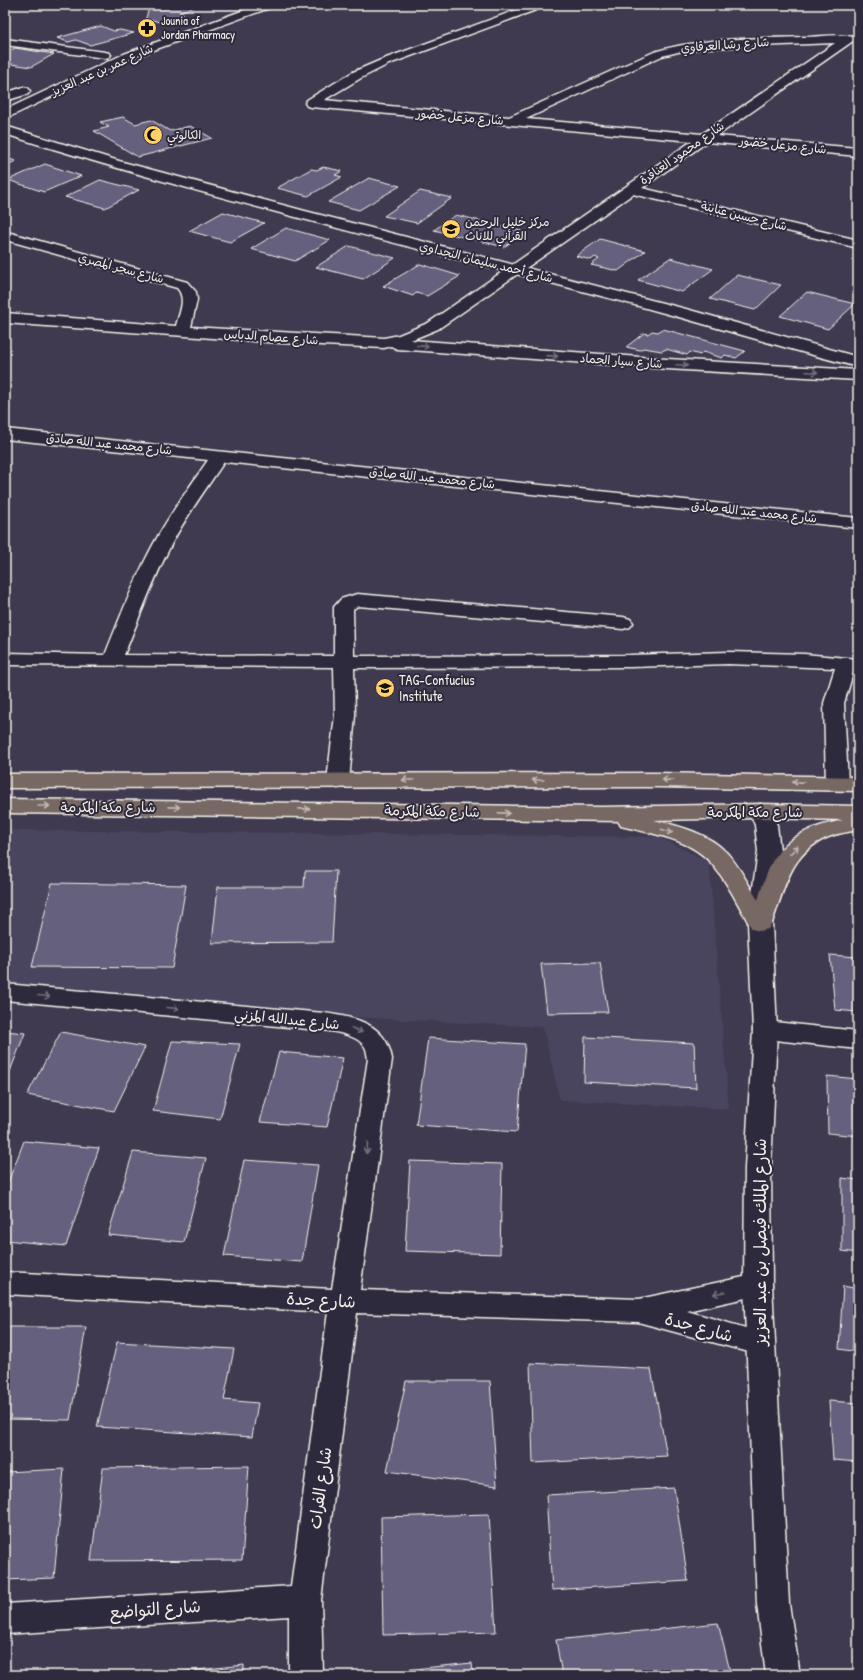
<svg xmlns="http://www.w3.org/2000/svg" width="863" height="1680" font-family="'Patrick Hand','Playpen Sans Arabic',sans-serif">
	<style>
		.built { fill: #4a455e }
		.building { fill: #65607e; stroke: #f4f1e8 }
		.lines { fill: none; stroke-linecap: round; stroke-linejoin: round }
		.minor-casing { stroke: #f4f1e8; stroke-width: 3 }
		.tertiary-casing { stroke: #f4f1e8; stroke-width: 3 }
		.secondary-casing { stroke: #f4f1e8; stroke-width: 3 }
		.primary-casing { stroke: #f4f1e8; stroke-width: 3 }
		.minor { fill: #2f2a3d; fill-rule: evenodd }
		.tertiary { fill: #2f2a3d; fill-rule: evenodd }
		.secondary { fill: #2f2a3d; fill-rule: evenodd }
		.primary { fill: #776864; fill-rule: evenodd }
		.oneway { stroke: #747079 }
		.oneway2 { stroke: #c2bab3 }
		.labels { text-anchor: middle; stroke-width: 4; stroke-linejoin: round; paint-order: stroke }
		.far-poi-label { font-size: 12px; fill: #f4f1e8; stroke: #2f2a3d; text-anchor: start }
		.far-street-label { font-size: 12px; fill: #f4f1e8; stroke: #2f2a3d }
		.poi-label { font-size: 14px; fill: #f4f1e8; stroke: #2f2a3d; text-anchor: start }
		.street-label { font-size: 14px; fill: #f4f1e8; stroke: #2f2a3d }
		.near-street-label { font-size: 17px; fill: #f4f1e8; stroke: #2f2a3d }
	</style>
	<rect width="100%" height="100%" fill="#3f3a50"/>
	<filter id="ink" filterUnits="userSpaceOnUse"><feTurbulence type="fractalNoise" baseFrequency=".025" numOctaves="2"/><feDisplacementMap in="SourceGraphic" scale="8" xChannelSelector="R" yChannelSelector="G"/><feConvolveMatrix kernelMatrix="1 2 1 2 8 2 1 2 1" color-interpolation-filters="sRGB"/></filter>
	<g filter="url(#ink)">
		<polygon class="built" points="5,830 658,837 709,862 729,1109 560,1100 543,1027 5,999"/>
		<g class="building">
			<polygon points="151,5 186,5 194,7 179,12 184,14 159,22 153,20 149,22 145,21 149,8 142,6"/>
			<polygon points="297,5 350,5 353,6 341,9 337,8 331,9 324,7 305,10 291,7"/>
			<polygon points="101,26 114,31 120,30 134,33 90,45 76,40 68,42 57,38"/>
			<polygon points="15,48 54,54 31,67 5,63 5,53"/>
			<polygon points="123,117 135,124 151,120 170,131 190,126 212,138 138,157 94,131 109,127 100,122"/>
			<polygon points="5,158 16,161 5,166"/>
			<polygon points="45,164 81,176 44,192 8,180"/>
			<polygon points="323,167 342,171 335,175 342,177 308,196 277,188 311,169 317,170"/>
			<polygon points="369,178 400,186 359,210 328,202"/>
			<polygon points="100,180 139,190 105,208 65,197"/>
			<polygon points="420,191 452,198 417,223 384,216"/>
			<polygon points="223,212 264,223 230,242 189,231"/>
			<polygon points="456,215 525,232 504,247 434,230"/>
			<polygon points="286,228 330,240 295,261 251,249"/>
			<polygon points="600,239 645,251 618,271 591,265 599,259 595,257 591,260 576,256"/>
			<polygon points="349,246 395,258 363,279 316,267"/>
			<polygon points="670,258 713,269 682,292 638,280"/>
			<polygon points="420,264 460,276 427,296 416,293 413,296 383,286"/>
			<polygon points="737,275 781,285 755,310 710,299"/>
			<polygon points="807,292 855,304 828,329 780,316"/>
			<polygon points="663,329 745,351 736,358 725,355 722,358 703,352 700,355 690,352 687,355 666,349 662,351 643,348 640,350 626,347 644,333 648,334 652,331 658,332"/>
			<polygon points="305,871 336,871 332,942 212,943 218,887 304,887"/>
			<polygon points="52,883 186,885 172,968 32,967"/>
			<polygon points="830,955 858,957 858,1012 835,1010"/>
			<polygon points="600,963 608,1012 547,1013 541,964"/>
			<polygon points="5,1031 25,1033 5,1084"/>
			<polygon points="61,1032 145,1047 114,1111 27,1095"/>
			<polygon points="585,1037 694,1043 696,1088 584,1082"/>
			<polygon points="428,1038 525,1044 517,1132 416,1125"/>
			<polygon points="172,1041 240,1044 220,1119 153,1111"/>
			<polygon points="279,1052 343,1058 327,1127 260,1122"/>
			<polygon points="827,1076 858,1079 858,1136 828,1133"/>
			<polygon points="24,1141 99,1148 66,1246 5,1240 5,1190"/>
			<polygon points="133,1152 206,1158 184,1242 108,1235"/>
			<polygon points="244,1160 318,1165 302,1262 224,1256"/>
			<polygon points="410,1161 502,1164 500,1254 405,1251"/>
			<polygon points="842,1178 858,1180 858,1253 842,1251"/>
			<polygon points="843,1286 858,1289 858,1352 839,1349"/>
			<polygon points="5,1327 86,1327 70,1420 5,1419"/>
			<polygon points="117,1342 234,1349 224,1400 258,1403 252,1437 97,1427"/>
			<polygon points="530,1363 651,1369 667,1456 533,1463"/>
			<polygon points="406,1381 490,1381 497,1486 387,1471"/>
			<polygon points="829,1401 858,1403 858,1462 833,1460"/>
			<polygon points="249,1466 242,1560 91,1561 103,1468"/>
			<polygon points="64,1469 54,1578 5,1580 5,1472"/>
			<polygon points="674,1488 688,1581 552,1590 546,1495"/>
			<polygon points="489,1514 496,1632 383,1635 381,1517"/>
			<polygon points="718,1623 731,1675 562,1675 556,1640"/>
			<polygon points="472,1663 473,1675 376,1675 375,1673"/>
			<polygon points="244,1665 244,1675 150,1675"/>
		</g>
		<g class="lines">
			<g class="minor-casing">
				<g id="minor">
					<path d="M530,5H545L544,7L389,64L361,78L324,100L509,117L654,52C703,37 753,39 804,37C819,37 838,33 853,37L855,39L853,41L717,136L858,148V156L707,142L642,188L858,240V248L633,194L438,329L411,340L667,359L858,370V380L667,369L397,349L391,346L384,348L281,343L5,323V313L176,326C179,313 187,299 177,288L6,240L5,236L11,233L187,282L196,292L197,300L191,327L384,338L399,335L428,323L692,141L311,107L307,106L305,103L307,100L353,72L381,60ZM835,43L702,134L526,119L662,56L682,51L707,48Z"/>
					<polygon points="5,39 105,52 109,53 111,55 109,57 105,58 5,45"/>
					<path d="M5,429L858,518V528L224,462C206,489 186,516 171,545C153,580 139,618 124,655L334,656V607L341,599L357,594L623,617L630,619L633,623L630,627L623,629L358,606L353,609L354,656L630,655L728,652L804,654L858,659V671L854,670L844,703L848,783L845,788L837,790L829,788L826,783L824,703L835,668L728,664L630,667L354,668L355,715L349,781L346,786L338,788L330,786L327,781L335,715L334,667L5,665V653L105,655C120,618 134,580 153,545C169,515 189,488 208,460L5,439Z"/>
					<path d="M5,984L324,1013C356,1018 386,1023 392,1059L360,1290L639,1299L758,1274L768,1277L772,1285L768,1293L687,1311L770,1335L774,1343L770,1351L760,1355L638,1322L357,1313L321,1600L323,1675H289V1616L5,1634V1604L291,1586L328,1312L5,1294V1272L332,1289L368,1059C367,1055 367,1050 365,1047C356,1032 323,1030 308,1029L5,1000Z"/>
					<polygon points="765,1021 858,1031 858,1049 765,1039 756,1036 753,1030 756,1024"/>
				</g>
			</g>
			<g class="tertiary-casing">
				<g id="tertiary">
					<polygon points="258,5 273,5 272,7 132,58 5,119 5,110 124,54"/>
					<polygon points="24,87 28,88 30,91 28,94 5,101 5,93"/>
					<path d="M5,126L119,161L305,211L686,309L858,357V367C772,345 687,318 601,296C402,244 201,196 5,134Z"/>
				</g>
			</g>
			<g class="secondary-casing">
				<polygon id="secondary" points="760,804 768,806 777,825 780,851 772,923 777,1030 771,1168 772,1285 789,1604 800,1675 766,1675 757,1604 744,1285 745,1168 753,1030 748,923 758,851 755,825 749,811 752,806"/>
			</g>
			<g class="primary-casing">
				<g id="primary">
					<polygon points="657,773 858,777 858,791 657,787 5,788 5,774"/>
					<path d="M5,799L602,807L760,804L858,806V830C849,832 839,833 831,836C790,851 785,887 772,923L768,929L760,931L752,929C739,907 728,882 711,863C689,838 652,834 621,826L618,821L5,813ZM760,818L843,820C815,826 787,835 772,862C766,874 762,887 758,900C748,884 739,866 727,853C708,833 679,826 654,820Z"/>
				</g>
			</g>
			<use href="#minor" class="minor"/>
			<use href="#tertiary" class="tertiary"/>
			<use href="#secondary" class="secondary"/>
			<use href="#primary" class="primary"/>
		</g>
		<defs><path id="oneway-shaft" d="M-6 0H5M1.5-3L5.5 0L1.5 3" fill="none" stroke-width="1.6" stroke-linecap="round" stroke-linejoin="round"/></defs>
		<g class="oneway">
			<use href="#oneway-shaft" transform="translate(423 346) rotate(4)"/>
			<use href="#oneway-shaft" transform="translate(552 356) rotate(4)"/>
			<use href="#oneway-shaft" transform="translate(682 365) rotate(3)"/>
			<use href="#oneway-shaft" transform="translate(812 372) rotate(3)"/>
			<use href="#oneway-shaft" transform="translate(44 996) rotate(5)"/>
			<use href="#oneway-shaft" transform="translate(173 1008) rotate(5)"/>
			<use href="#oneway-shaft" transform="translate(357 1030) rotate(23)"/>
			<use href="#oneway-shaft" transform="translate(367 1148) rotate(98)"/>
			<use href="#oneway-shaft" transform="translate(719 1293) rotate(168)"/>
		</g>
		<g class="oneway2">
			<use href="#oneway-shaft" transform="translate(408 780) rotate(180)"/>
			<use href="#oneway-shaft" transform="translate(538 780) rotate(180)"/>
			<use href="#oneway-shaft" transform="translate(668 780) rotate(-179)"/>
			<use href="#oneway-shaft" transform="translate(798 782) rotate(-179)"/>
			<use href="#oneway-shaft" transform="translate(44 806)"/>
			<use href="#oneway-shaft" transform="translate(174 807) rotate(1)"/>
			<use href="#oneway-shaft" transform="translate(304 809) rotate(1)"/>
			<use href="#oneway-shaft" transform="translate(504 813) rotate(1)"/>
			<use href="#oneway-shaft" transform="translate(667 831) rotate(17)"/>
			<use href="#oneway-shaft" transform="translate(794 850) rotate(-46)"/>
		</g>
	</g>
	<defs>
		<g id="pharmacy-disc" transform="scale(1)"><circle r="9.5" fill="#ffd166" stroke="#2f2a3d"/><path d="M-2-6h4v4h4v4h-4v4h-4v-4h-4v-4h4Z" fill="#111"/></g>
		<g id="mosque-disc" transform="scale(1)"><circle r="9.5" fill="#ffd166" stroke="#2f2a3d"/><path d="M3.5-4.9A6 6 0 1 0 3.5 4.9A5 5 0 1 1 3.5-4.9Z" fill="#111"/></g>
		<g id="school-disc" transform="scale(1)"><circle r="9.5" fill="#ffd166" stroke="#2f2a3d"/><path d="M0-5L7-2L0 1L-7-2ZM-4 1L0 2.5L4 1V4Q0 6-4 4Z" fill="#111"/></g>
		<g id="university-disc" transform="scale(1)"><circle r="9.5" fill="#ffd166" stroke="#2f2a3d"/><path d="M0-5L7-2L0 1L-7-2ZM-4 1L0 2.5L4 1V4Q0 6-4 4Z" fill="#111"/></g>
	</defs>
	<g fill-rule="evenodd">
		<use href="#pharmacy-disc" x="147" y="28"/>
		<use href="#mosque-disc" x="153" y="135"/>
		<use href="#school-disc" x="451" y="229"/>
		<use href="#university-disc" x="385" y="688"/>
	</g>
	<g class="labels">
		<g class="far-poi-label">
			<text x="161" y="25">Jounia of<tspan x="161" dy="14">Jordan Pharmacy</tspan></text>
			<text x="167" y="139">الكالوتي</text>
			<text x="465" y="226">مركز خليل الرحمن<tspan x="465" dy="14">القرأني للاناث</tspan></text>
		</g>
		<g class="far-street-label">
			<text transform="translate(725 45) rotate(-4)" y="4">شارع رشا العرقاوي</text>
			<text transform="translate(102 70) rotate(-24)" y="4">شارع عمر بن عبد العزيز</text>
			<text transform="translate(460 117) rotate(5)" y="4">شارع مزعل خضور</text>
			<text transform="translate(783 145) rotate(6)" y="4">شارع مزعل خضور</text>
			<text transform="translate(682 153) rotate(-35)" y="4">شارع محمود العناقرة</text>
			<text transform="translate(744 216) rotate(14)" y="4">شارع حسين عبابنة</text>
			<text transform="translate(486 262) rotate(14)" y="4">شارع أحمد سليمان النجداوي</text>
			<text transform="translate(121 268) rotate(15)" y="4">شارع سحر المصري</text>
			<text transform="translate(271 337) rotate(4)" y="4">شارع عصام الدباس</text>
			<text transform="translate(621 361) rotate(4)" y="4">شارع سيار الحماد</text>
			<text transform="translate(109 444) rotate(6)" y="4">شارع محمد عبد الله صادق</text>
			<text transform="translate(432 478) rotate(6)" y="4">شارع محمد عبد الله صادق</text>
			<text transform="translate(754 512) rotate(6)" y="4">شارع محمد عبد الله صادق</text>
		</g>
		<g class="poi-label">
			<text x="399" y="685">TAG-Confucius<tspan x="399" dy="16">Institute</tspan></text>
		</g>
		<g class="street-label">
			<text x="108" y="812">شارع مكة المكرمة</text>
			<text transform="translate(432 811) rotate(1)" y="5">شارع مكة المكرمة</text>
			<text x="755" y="817">شارع مكة المكرمة</text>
			<text transform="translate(287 1019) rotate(6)" y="5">شارع عبدالله المزني</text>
		</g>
		<g class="near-street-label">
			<text transform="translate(760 1242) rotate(-90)" y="6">شارع الملك فيصل بن عبد العزيز</text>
			<text transform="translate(321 1300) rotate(3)" y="6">شارع جدة</text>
			<text transform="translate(699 1327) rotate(15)" y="6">شارع جدة</text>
			<text transform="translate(320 1488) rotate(-82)" y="6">شارع الفرات</text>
			<text transform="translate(155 1609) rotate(-4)" y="6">شارع التواضع</text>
		</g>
	</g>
	<rect width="863" height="1680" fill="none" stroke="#2f2a3d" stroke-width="20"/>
	<rect x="10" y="10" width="843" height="1660" fill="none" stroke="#f4f1e8" stroke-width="1.5" filter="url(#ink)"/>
</svg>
